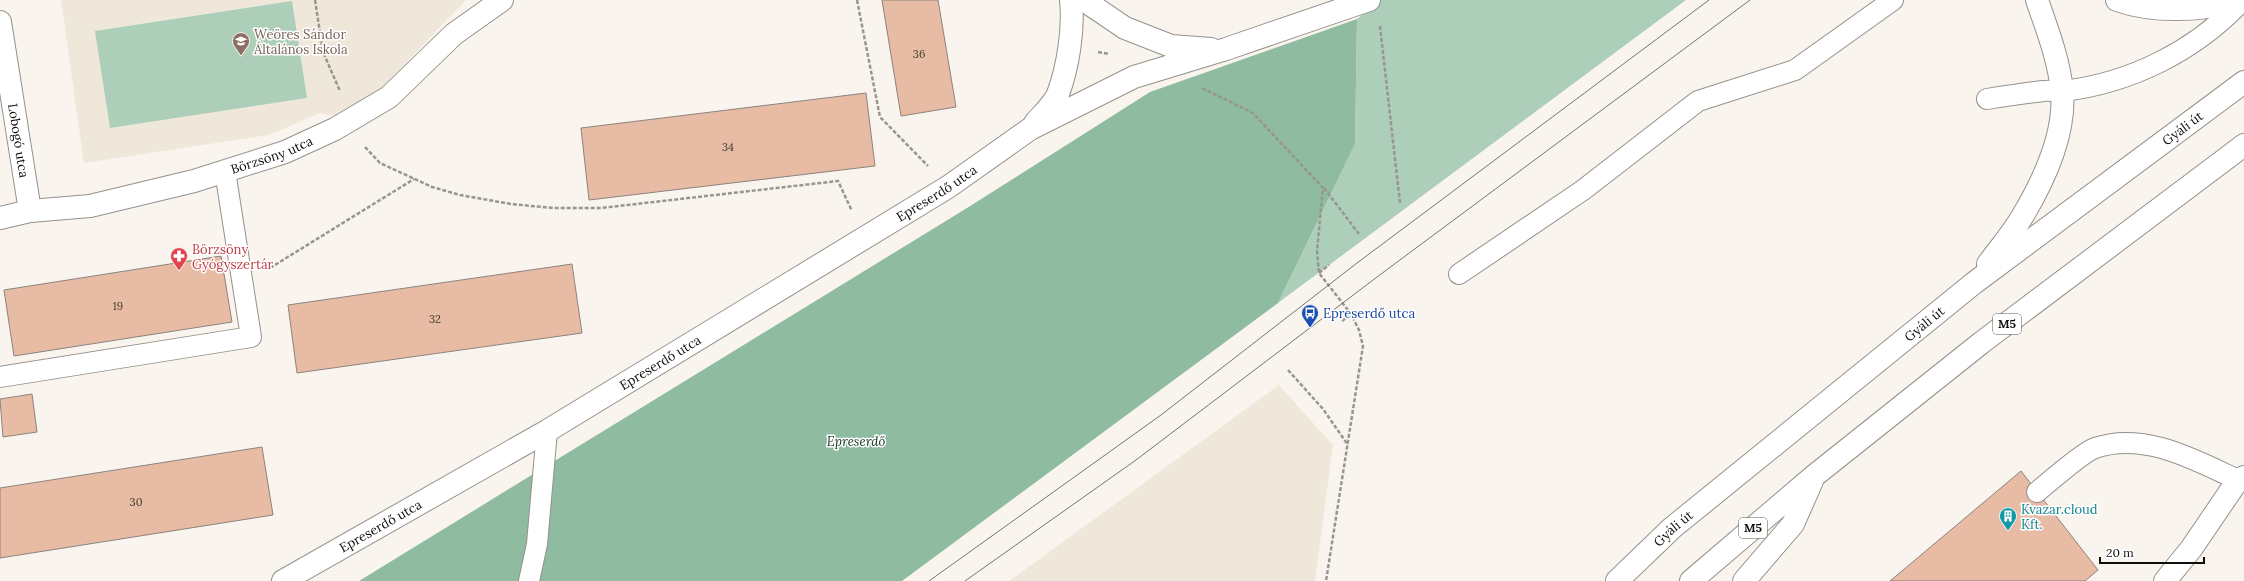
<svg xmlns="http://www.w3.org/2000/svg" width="2244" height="581" font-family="Lora,serif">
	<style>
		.built { fill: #efe8da }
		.green { fill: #adcfba }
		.forest { fill: #8fbba0 }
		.building { fill: #e8bca4; stroke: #8a837f }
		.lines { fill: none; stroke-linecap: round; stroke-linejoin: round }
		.service-casing { stroke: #95918b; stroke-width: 22 }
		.minor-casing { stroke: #95918b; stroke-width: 24 }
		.tertiary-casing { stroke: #95918b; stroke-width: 24 }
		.primary-casing { stroke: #95918b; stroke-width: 24 }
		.path { stroke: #989590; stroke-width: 2.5; stroke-dasharray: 4 2; stroke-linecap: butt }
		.service { stroke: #fff; stroke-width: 20 }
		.minor { stroke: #fff; stroke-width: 22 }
		.tertiary { stroke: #fff; stroke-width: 22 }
		.primary { stroke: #fff; stroke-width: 22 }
		.tram { stroke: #787571; stroke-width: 1 }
		.labels { text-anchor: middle; stroke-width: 3; stroke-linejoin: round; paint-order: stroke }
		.number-label { font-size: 11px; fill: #453a31 }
		.shield { fill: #fff; stroke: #575654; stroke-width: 1 }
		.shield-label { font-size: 12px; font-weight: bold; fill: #0f0e0b }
		.education-label { font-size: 13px; fill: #785e54; stroke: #fff; text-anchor: start }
		.street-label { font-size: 13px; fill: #0f0e0b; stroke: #fff }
		.health-label { font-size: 13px; fill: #be3a42; stroke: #fff; text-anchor: start }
		.transit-label { font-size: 13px; fill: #164399; stroke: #fff; text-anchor: start }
		.park-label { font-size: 13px; font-style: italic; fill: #103421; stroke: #fff }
		.culture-label { font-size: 13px; fill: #0d838f; stroke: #fff; text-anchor: start }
	</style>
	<rect width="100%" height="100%" fill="#f9f5ee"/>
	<g class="built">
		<polygon points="61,0 466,0 352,119 320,113 269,135 84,163"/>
		<polygon points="1279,385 1333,445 1315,581 1009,581"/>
	</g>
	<g class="green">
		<polygon points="1379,0 1686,0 1278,303 1355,144 1357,19"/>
		<polygon points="292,1 307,98 110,128 95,31"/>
	</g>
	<polygon class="forest" points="1357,19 1355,144 1278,303 902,581 359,581 967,208 1150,92"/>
	<g class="building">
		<polygon points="882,0 938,0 956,107 901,116"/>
		<polygon points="866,93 875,166 589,200 581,128"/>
		<polygon points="221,256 232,322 14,356 4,290"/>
		<polygon points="572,264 582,333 297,373 288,305"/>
		<polygon points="32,394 37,432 3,437 0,399"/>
		<polygon points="262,447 273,515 0,558 0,488"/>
		<polygon points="2021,471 2098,570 2085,581 1890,581"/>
	</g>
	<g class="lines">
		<g class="service-casing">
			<g id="service">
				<path d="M1987,99C2006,96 2025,93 2044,91C2050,90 2057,92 2063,91C2131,83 2195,51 2242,1"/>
				<polyline points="1459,274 1583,190 1698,101 1795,70 1893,0"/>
				<polyline points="0,377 251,337 225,171"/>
				<path d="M2037,492C2049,482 2083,452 2095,448C2144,431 2195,460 2238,480"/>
				<polyline points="529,581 537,544 547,431"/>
			</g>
		</g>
		<g class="minor-casing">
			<g id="minor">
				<polyline points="1087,0 1091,5 1125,28 1171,46 1211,49"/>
				<path id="s1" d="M0,22L30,211"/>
				<path d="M1035,123C1042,115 1054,104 1058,94C1068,67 1074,29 1071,0"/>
				<path id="s2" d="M0,218L30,211L90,206L194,181L285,152L335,129L389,97L454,34L502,0"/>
				<path id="s3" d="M283,581L547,431L948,187L1030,129L1134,77L1226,49L1369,0"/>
			</g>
		</g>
		<g class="tertiary-casing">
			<polyline id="tertiary" points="2165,581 2191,549 2238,480 2244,477"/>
		</g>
		<g class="primary-casing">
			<g id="primary">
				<path d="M2117,0C2157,14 2203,10 2244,1"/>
				<path d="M1988,264C1999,249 2012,234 2022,217C2043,182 2066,133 2062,91C2059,60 2047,29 2037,0"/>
				<path id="s4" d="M1617,581L1672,528L1974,283L2244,82"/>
				<polyline points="1691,581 1814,476 1981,343 2244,145"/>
				<polyline points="1744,581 1793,524 1812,481"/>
			</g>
		</g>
		<g class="path">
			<polyline points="315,0 323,52 340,91"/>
			<polyline points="857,0 880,117 928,166"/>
			<polyline points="1380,26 1400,203"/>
			<polyline points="1098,52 1109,54"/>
			<polyline points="1202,88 1253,113 1323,188 1317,251 1319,273 1351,314 1359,330 1363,346 1326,581"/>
			<polyline points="365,147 380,163 432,187 460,195 511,204 553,208 601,208 838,181 852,211"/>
			<polyline points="1324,188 1359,234"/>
			<polyline points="270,268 414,179"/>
			<polyline points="1319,273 1329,265"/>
			<polyline points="1342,321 1351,314"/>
			<polyline points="1288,370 1323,409 1348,445"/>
		</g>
		<use href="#service" class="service"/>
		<use href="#minor" class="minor"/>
		<use href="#tertiary" class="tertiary"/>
		<use href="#primary" class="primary"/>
		<g class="tram">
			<polyline points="929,581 1161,415 1357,263 1709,0"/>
			<polyline points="965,581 1136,460 1377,277 1750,0"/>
		</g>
	</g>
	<defs>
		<g id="school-pin" transform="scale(0.9)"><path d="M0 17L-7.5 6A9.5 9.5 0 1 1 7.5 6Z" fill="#8d6e63" stroke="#fff"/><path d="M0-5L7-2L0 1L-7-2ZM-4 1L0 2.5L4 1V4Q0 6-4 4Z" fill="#fff"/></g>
		<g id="pharmacy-pin" transform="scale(0.9)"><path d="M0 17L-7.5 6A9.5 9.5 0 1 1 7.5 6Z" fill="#e0444e" stroke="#fff"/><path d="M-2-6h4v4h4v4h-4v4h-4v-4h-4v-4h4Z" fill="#fff"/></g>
		<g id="bus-pin" transform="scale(0.9)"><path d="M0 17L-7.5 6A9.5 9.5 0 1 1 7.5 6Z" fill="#1a4fb4" stroke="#fff"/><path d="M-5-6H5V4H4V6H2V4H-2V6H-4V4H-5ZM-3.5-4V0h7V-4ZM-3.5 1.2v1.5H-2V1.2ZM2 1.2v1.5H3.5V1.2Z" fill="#fff"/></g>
		<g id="building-pin" transform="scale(0.9)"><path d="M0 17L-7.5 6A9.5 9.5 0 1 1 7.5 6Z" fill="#0f9aa8" stroke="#fff"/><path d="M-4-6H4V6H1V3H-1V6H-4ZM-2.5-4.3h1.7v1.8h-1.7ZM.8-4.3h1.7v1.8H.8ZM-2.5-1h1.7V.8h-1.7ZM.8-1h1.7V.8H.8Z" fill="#fff"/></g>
	</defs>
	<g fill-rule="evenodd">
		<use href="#school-pin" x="241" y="41"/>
		<use href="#pharmacy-pin" x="179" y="256"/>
		<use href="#bus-pin" x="1310" y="313"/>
		<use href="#building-pin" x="2008" y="516"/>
	</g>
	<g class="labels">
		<g class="number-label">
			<text x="919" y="58">36</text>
			<text x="728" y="151">34</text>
			<text x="118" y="310">19</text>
			<text x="435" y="323">32</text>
			<text x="136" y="506">30</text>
		</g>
		<g class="shield">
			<rect x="1993" y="314" width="28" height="20" rx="3"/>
			<rect x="1739" y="518" width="28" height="20" rx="3"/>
		</g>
		<g class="shield-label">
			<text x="2007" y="328">M5</text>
			<text x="1753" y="532">M5</text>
		</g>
		<g class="education-label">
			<text x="254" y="39">Weöres Sándor<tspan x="254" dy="15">Általános Iskola</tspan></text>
		</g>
		<g class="street-label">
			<text dy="5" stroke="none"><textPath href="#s4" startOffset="725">Gyáli út</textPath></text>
			<text dy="5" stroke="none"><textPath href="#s1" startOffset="120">Lobogó utca</textPath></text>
			<text dy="5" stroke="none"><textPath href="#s2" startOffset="280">Börzsöny utca</textPath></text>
			<text dy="5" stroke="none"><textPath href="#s3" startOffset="760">Epreserdő utca</textPath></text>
			<text dy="5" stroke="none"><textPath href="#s4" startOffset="401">Gyáli út</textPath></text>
			<text dy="5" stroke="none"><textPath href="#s3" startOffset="436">Epreserdő utca</textPath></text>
			<text dy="5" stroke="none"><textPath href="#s3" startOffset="112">Epreserdő utca</textPath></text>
			<text dy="5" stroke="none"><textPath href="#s4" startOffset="77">Gyáli út</textPath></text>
		</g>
		<g class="health-label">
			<text x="192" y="254">Börzsöny<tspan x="192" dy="15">Gyógyszertár</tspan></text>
		</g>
		<g class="transit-label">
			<text x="1323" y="318">Epreserdő utca</text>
		</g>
		<g class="park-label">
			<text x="856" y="446">Epreserdő</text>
		</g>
		<g class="culture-label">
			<text x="2021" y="514">Kvazar.cloud<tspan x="2021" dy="15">Kft.</tspan></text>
		</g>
	</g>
	<path d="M2100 557v6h104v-6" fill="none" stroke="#0f0e0b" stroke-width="2"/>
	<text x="2106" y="557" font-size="12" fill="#0f0e0b" stroke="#ffffff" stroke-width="3" paint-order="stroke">20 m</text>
</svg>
